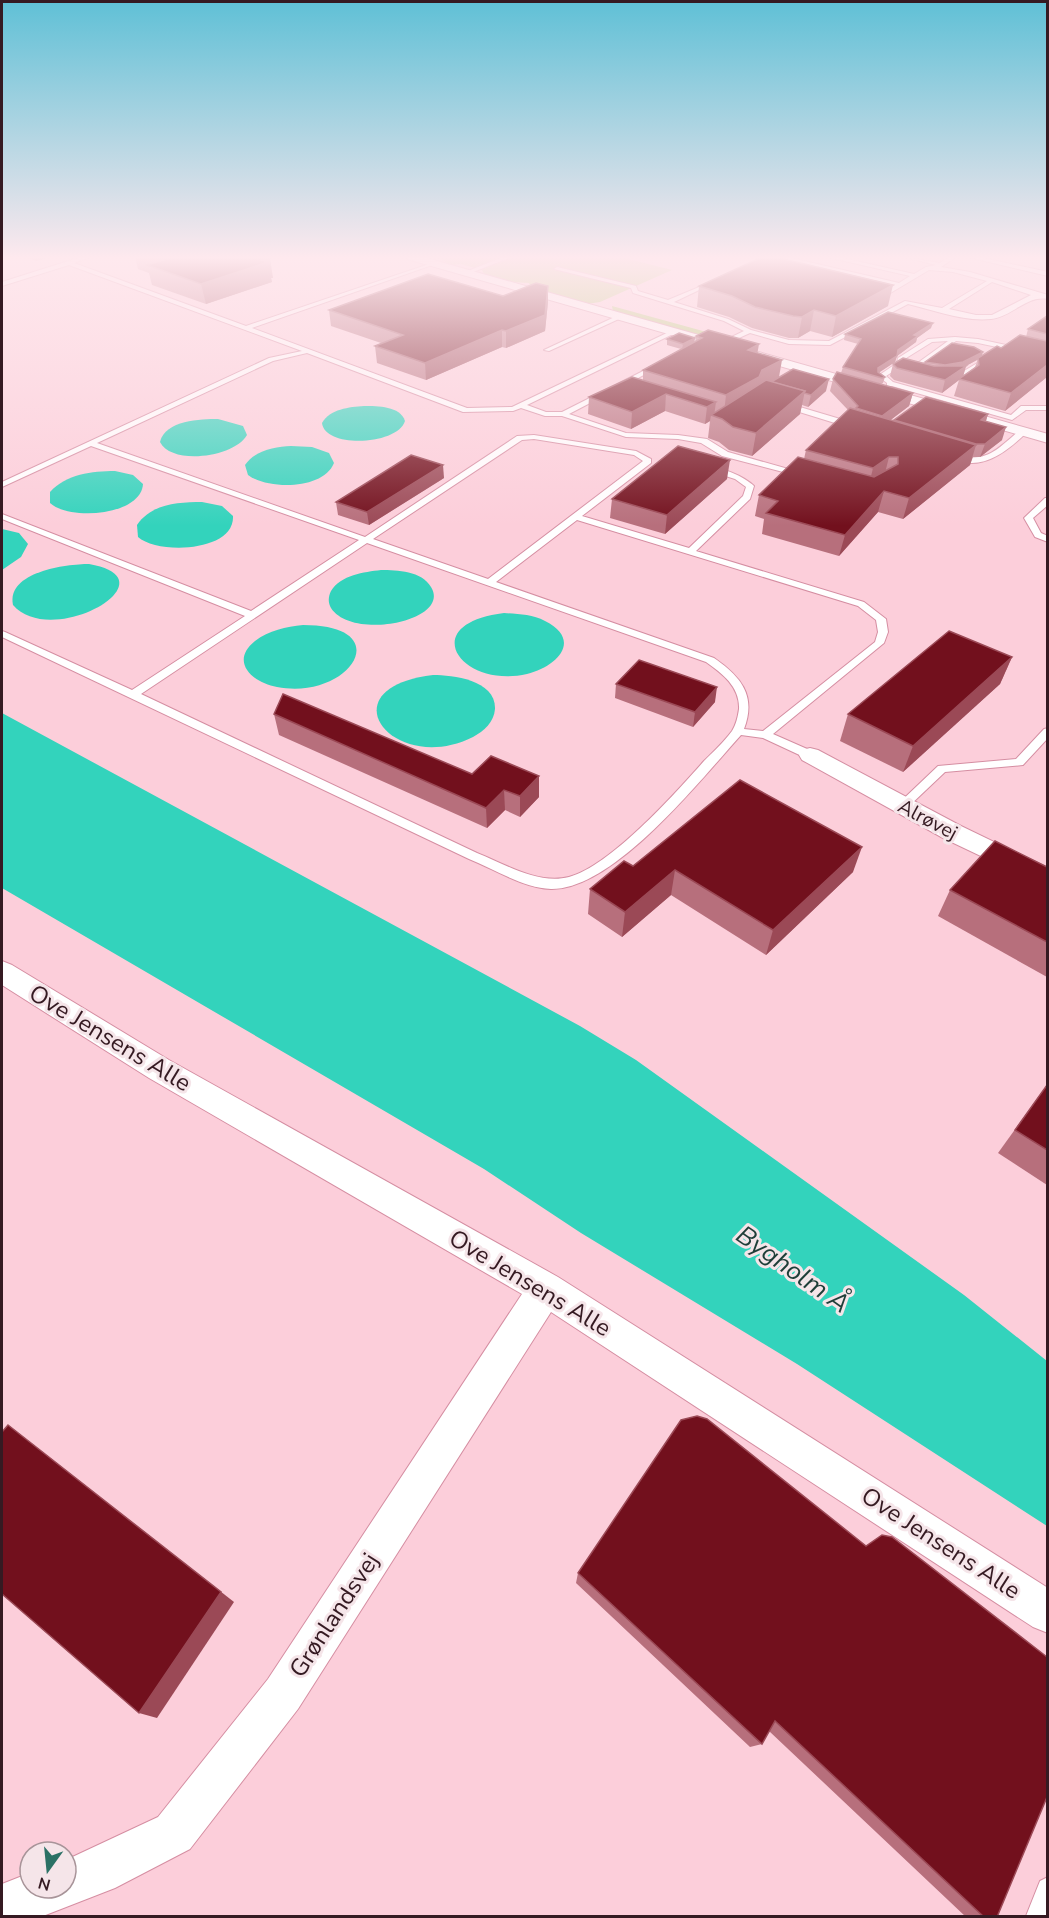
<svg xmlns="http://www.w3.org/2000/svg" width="1049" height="1918" font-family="'Nunito Sans',sans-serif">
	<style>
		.green { fill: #b4cb72 }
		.water { fill: #33d3bc }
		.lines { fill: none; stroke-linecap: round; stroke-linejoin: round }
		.lane-casing { stroke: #d58ea2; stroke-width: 2 }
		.street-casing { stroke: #d58ea2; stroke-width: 2 }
		.lane { fill: #fff; fill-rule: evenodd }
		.street { fill: #fff; fill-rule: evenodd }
		.wall { fill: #b76f7c; fill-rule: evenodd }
		.shaded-wall { fill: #9b4956 }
		.building { fill: #72101d; stroke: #9b4956; stroke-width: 1.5 }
		.labels { text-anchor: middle; stroke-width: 6; stroke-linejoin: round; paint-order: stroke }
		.street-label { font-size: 20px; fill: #351a22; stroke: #f5e5e9 }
		.near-street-label { font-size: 24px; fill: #351a22; stroke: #f5e5e9 }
		.near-water-label { font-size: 26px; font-style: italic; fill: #1e3e38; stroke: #f5e5e9 }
	</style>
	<rect width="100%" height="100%" fill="#fcceda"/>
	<g class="green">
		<polygon points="436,257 621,257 672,270 600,302 587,304 531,287 529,283 511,282 484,274 482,270 461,264 451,265"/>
		<polygon points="612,306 721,336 702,337 613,311"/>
	</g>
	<g class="water">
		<path d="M364,406C378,406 400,406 405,421C398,445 325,449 322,423C330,409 349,407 364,406Z"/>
		<path d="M218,419L243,426L247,435C235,457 172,466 160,442C165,420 201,419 218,419Z"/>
		<path d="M291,446L312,447L329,453L334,463C323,490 268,490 248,475L245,465C255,450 275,447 291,446Z"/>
		<path d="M115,471L133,475L143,484C141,516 69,521 50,503V492C66,474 92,471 115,471Z"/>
		<path d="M202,502L222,506L233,516C235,552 158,555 138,537L137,525C151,504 178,502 202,502Z"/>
		<polygon points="2,529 19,533 28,544 21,557 2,570"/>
		<path d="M89,564C176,579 52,650 13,605C6,572 66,564 89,564Z"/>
		<path d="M381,570C397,570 422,571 431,587C452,621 352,641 331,608C328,603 328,597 331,591C341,575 364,572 381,570Z"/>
		<path d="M504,613C518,614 532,614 545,621C583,640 557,667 527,674C461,689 415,624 504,613Z"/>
		<path d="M303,625C400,625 349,701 277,687C253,683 229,662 255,641C269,630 286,627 303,625Z"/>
		<path d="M433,675C453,675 496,680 495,709C494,722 484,731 473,737C393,777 324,688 433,675Z"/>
		<polygon points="2,713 580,1026 636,1060 964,1295 1047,1361 1047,1526 797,1364 581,1233 484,1169 2,888"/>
	</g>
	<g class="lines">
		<g class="lane-casing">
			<g id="lane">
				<path d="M81,257H90L74,263L246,326L435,262V264L252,328L467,408L512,407L671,331H675V333L527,405L546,412H562L657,364H661V366L569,414L626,433L678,435L707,439L728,452L806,474V478L722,456L701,443L678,439L626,437L562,416H545L521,408L513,411L463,412L307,353L273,361L97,443L365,537L517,436L534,435L636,451L651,459V463L582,516L689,548L743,496L746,487L735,479L707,470C718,464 745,477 754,486L750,499L696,551L864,602L886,619L888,632L884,643L773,734L814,752V758H806L763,738L741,735C701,779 614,890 551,889C523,888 494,869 469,859L2,637V631L5,632L132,690L245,616L2,519V514L251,611L359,540L91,446L2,487V482L269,358L302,351L69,265L2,286V282ZM534,439L634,455L643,461L488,579L373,539L522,440ZM577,520L858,606L876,620L878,632L875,642L763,731L744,729C757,695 740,676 714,658L496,582ZM367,543L706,662C723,674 740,687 739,709C738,716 736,725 732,731C724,742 713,752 704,761C675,794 610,866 569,877C538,885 505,864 477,853L141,694Z"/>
				<polygon points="503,257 511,257 468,274 463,273"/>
				<path d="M777,257H787L899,283L910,276L827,257H838L914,274L926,267L936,265L904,257L940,263L949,257H956L941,267L970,272L1048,295V299C1026,295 1012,317 991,319C964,322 934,310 908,304L830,345L789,344L750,333L719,347L717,344L744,331L724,321L633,293L631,288L554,269L557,267L636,286L638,291L668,300L716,280V282L674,302L728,319L751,330L789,340L829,341L905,301L942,308L987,281L953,272L929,270L882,298L880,295L895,285ZM992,282L1031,295L992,315H976L949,309Z"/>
				<polygon points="968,257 979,257 1048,272 1048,276"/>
				<polygon points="619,315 621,318 549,351 544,350"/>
				<path d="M955,337L978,339L1048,354V358L978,343L956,341L915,371H910L900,367L886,376L893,382L1011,415L1021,406H1048V410H1026L1012,420L892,386H887V383L878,376L897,363L898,358L928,339ZM948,341L912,367L903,363V360L932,342Z"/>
				<path d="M989,356L991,359C978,369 960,382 944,375L964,371Z"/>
				<polygon points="783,402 857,424 858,426 851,428 780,406 779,404"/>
				<path d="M1020,430L1027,432C1007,452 979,474 951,457L955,455C988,463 996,450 1020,430Z"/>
				<polygon points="1045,498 1048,498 1048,505 1033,518 1041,533 1048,536 1048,542 1035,537 1024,518"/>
				<polygon points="1048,728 1048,738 1023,765 945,772 907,808 899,808 897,805 938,766 1016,759 1044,729"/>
				<polygon points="1048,1877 1048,1916 1026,1916 1040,1881"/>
			</g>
		</g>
		<g class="street-casing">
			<g id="street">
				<polygon points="405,257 423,257 1048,434 1048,443 407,259"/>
				<polygon points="810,748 818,750 961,826 1048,868 1048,888 943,838 802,760 799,755 802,750"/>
				<polygon points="2,961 12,965 169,1060 558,1277 1048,1588 1048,1633 1033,1627 551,1312 298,1709 190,1849 115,1888 43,1916 2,1916 2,1884 30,1873 30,1888 66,1888 66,1860 158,1817 268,1679 522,1294 149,1078 2,985"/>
			</g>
		</g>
		<use href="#lane" class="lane"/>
		<use href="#street" class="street"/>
	</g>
	<g class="wall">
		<polygon points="26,257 49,257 36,261"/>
		<polygon points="135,257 267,257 273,278 271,278 272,282 206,304 152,285 149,273 138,269"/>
		<polygon points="548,286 548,302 545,331 506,348 502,347 426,380 377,363 375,346 381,343 331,326 329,310 503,296"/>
		<polygon points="699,286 888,306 832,337 810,331 798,338 789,338 752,328 729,317 697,307"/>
		<path d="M1047,316V377L1005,411L954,396L959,380L942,393L894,380L890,376L893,364L925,363V362L982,356L1001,348L1026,337L1028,329ZM978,359L975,367L963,376L966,366Z"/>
		<polygon points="931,328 917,338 916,342 897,356 895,362 879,372 885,377 883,383 881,384 841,373 843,367 858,344 844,340 845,334"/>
		<polygon points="696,336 757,353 779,377 826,391 808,407 802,405 800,414 752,456 729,450 719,442 708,438 710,421 705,424 665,411 631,429 588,414 589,397 643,380 643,370 681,349 667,345 667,339 695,338 694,342 695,342"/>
		<polygon points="833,379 913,393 909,406 890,420 894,421 894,420 988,414 986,421 1002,440 980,457 973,457 970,465 903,519 878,512 839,556 762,534 764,519 755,516 759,495 804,459 806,450 848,410 830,391"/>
		<polygon points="444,478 369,525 338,515 336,502"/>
		<polygon points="727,479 665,534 610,518 612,499"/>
		<polygon points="1012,657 1000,684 903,772 840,741 848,714"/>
		<polygon points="616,684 715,702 693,727 615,698"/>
		<polygon points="274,714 539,797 520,817 505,810 487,828 279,735"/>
		<polygon points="633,866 853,872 766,955 671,895 622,937 588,914 590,889"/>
		<polygon points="1047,867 1047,977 938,916 950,890"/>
		<polygon points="1047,1085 1047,1185 998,1153"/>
		<polygon points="681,1420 997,1917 966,1917 769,1731 762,1744 750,1747 576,1583 578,1573"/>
	</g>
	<g class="shaded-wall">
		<polygon points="35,257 49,257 36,261"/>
		<polygon points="270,258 273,278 271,278 272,282 206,304 201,284"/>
		<polygon points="893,285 888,306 832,337 836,316"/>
		<polygon points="548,286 548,302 545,331 506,348 506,331"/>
		<polygon points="814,310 810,331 798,338 802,317"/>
		<polygon points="933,323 931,328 917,338 916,342 897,356 898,350 914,335"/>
		<polygon points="502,330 502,347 426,380 425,363"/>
		<polygon points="695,338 694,344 682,350 683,344"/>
		<polygon points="759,344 756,361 748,350"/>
		<polygon points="983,352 981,358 962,368 943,371 945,365"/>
		<polygon points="897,356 895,362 877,374 878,368"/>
		<polygon points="782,360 779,377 724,413 726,395 762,370"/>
		<polygon points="1047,365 1047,377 1005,411 1011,393"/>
		<polygon points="966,366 963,377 959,379 959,380 942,393 945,380"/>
		<polygon points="829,379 826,391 808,407 811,395"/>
		<polygon points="805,391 800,414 752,456 756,433"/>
		<polygon points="913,393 909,406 879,429 882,416"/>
		<polygon points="666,394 665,411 631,429 632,412"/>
		<polygon points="716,402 714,416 711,415 710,421 705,424 707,407"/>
		<polygon points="988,414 984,427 981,420"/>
		<polygon points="1006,427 1002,440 980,457 985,444"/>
		<polygon points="976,445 970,465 903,519 909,498"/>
		<polygon points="889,457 884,477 868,489 873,468"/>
		<polygon points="730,460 727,479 665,534 667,515"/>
		<polygon points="443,465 444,478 369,525 367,512"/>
		<polygon points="884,491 878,512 839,556 845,535"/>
		<polygon points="1012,657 1000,684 903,772 913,746"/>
		<polygon points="717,687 715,702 693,727 695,712"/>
		<polygon points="539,776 539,797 520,817 520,796"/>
		<polygon points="504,790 505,810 487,828 486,808"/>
		<polygon points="862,847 853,872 766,955 773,930"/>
		<polygon points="675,870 671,895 622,937 625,912"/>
		<polygon points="8,1425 234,1602 157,1718 139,1713"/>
	</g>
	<g class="building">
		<polygon points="155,257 267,257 270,258 262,260 268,262 201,284 147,265 164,260"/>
		<polygon points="762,257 775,257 893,285 836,316 814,310 802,317 793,316 755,307 732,296 699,286"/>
		<polygon points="428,274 503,296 536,283 548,286 545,315 506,331 502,330 425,363 375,346 403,335 329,310"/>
		<polygon points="888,312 933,323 914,335 918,336 898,350 897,356 878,368 878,372 885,377 882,378 843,367 861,339 845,334"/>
		<polygon points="1047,316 1047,334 1028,329"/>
		<polygon points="708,330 759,344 748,350 782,360 762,370 759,377 726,395 643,370 702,338 696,336"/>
		<polygon points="679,333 695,338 683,344 667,339"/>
		<polygon points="1020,335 1047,341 1047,365 1011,393 959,379 979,365 978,358 997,346 1001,348"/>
		<polygon points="952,343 974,347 983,352 963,362 945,365 925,362"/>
		<polygon points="903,358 934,366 966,366 945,380 897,368 893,364"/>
		<polygon points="793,369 829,379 811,395 804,393 805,391 771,382"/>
		<polygon points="837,372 913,393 882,416 856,408 858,406 833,379"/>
		<polygon points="632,377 716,402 707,407 666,394 632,412 589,397"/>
		<polygon points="766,380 805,391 756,433 733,427 722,419 711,415"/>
		<polygon points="926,397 988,414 981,420 1006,427 985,444 976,444 894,420"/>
		<polygon points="850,408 976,445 909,498 884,491 845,535 766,513 778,501 759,495 798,457 874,477 898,464 898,457 889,457 873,468 806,450"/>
		<polygon points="678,446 730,460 667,515 612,499"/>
		<polygon points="411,455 443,465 367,512 336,502"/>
		<polygon points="949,631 1012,657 913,746 848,714"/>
		<polygon points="639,660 717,687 695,712 616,684"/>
		<polygon points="283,694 472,774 491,756 539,776 520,796 504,790 486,808 274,714"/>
		<polygon points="740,780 862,847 773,930 675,870 625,912 590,889 624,861 633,866"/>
		<polygon points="995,841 1047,867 1047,942 950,890"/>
		<polygon points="1047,1085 1047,1150 1015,1130"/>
		<polygon points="697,1416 707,1419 866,1546 882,1535 892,1537 1047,1657 1047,1797 997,1917 984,1917 775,1721 762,1744 578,1573 681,1420"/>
		<polygon points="8,1425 221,1592 139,1713 2,1594 2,1432"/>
	</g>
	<linearGradient id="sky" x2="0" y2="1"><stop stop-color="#5fc0d6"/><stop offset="0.49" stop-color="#fee9ee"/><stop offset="1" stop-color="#fee9ee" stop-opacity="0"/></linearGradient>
	<rect width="1049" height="526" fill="url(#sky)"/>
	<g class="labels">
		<g class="street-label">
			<text transform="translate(928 819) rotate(28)" y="7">Alrøvej</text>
		</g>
		<g class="near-street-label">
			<text transform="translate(110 1038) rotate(31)" y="8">Ove Jensens Alle</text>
			<text transform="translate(530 1283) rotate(31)" y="8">Ove Jensens Alle</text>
			<text transform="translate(941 1543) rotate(33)" y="8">Ove Jensens Alle</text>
			<text transform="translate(334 1615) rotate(-57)" y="8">Grønlandsvej</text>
		</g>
		<g class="near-water-label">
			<text transform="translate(793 1269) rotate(35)" y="9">Bygholm Å</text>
		</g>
	</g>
	<rect width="1049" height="1918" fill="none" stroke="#351a22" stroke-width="6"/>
	<g transform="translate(48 1870) rotate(195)"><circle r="28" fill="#f5e5e9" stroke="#a89499" stroke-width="1.5"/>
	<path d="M0-4.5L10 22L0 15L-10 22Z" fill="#2b7165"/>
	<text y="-9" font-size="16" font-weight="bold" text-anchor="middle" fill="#351a22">N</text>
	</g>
</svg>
